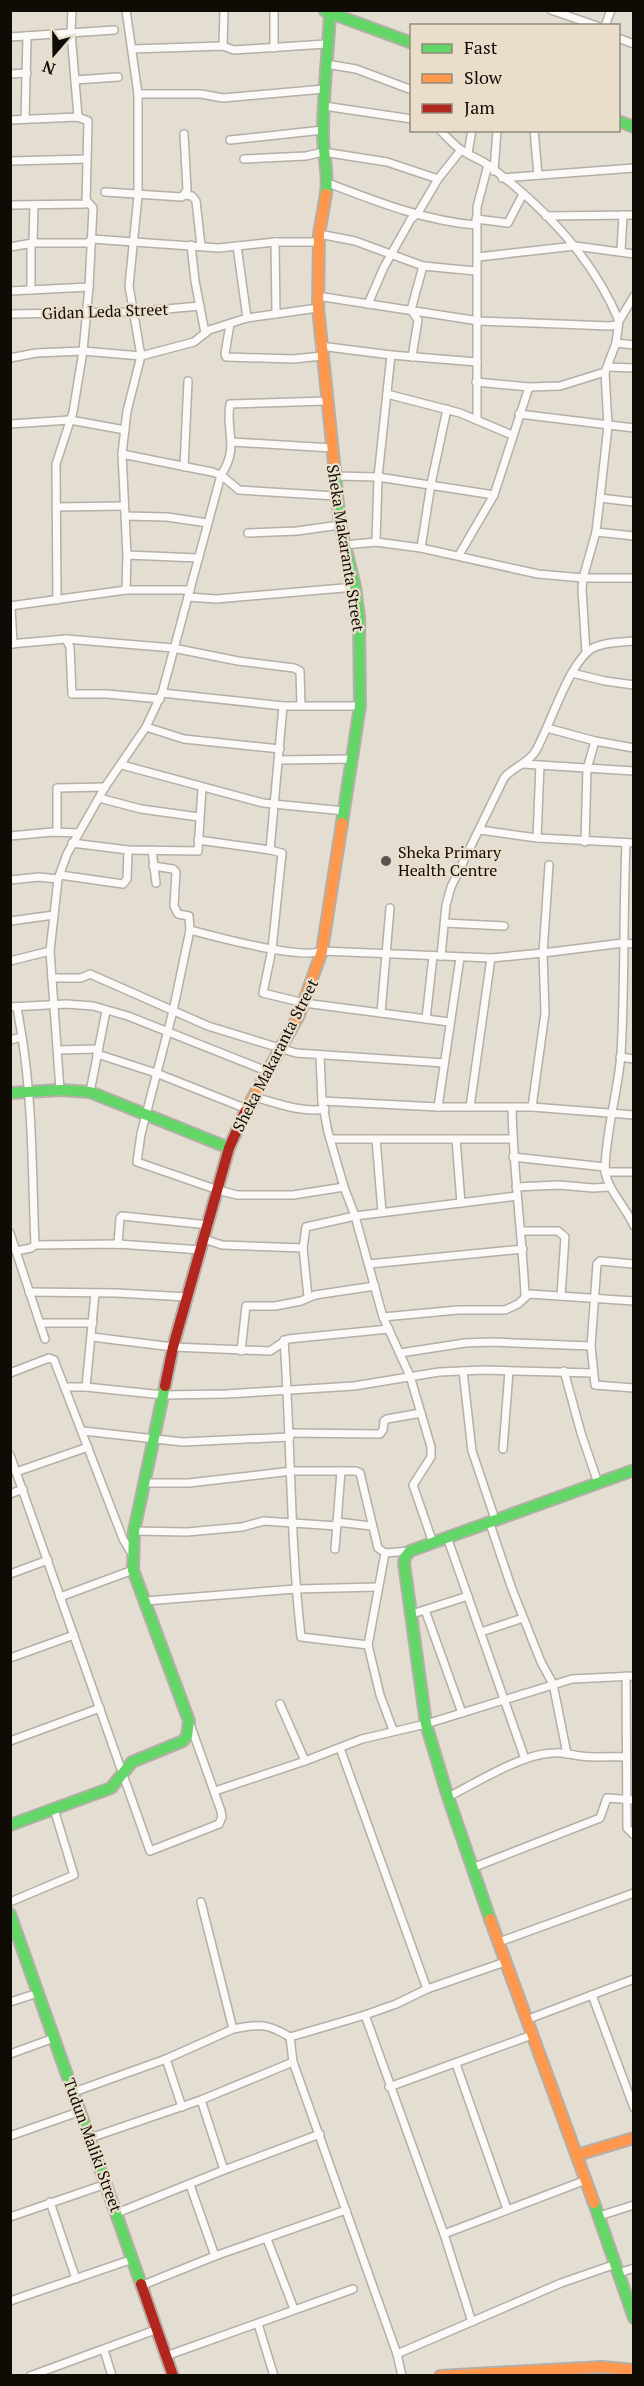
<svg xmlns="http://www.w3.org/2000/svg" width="644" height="2386" font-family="'PT Serif',serif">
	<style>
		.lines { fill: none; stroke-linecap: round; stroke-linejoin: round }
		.street-casing { stroke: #b4afa7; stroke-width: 10 }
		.fast-casing { stroke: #b4afa7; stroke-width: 14 }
		.slow-casing { stroke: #b4afa7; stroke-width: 14 }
		.jam-casing { stroke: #b4afa7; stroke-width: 14 }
		.street { stroke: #fbfaf8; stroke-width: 7 }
		.fast { stroke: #63d668; stroke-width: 10 }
		.slow { stroke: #ff974d; stroke-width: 10 }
		.jam { stroke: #b3261e; stroke-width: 10 }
		.poi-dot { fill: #59544d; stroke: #eadecb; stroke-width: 2 }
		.labels { text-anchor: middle; stroke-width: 4.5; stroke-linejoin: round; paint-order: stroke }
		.street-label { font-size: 16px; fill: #0f0b05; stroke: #eadecb }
		.poi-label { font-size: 16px; fill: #0f0b05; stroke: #eadecb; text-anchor: start }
	</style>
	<rect width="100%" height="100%" fill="#e3ddd2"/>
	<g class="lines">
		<g class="street-casing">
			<g id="street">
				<polyline points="72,10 71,33 78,117"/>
				<polyline points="551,10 597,26"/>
				<polyline points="605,26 611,10"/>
				<polyline points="10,37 114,30"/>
				<polyline points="618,38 634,44"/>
				<polyline points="223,46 224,10"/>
				<polyline points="274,48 274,10"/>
				<polyline points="132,49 223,46 234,50 326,44"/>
				<polyline points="326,64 356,69 412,90"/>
				<polyline points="10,74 27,73"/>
				<polyline points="75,80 118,77"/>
				<polyline points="138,94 201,94 223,98 324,89"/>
				<polyline points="324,106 412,119"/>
				<polyline points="25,119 27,36"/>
				<polyline points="10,120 78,117 88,121 86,204 10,205"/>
				<polyline points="534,130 538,175"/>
				<polyline points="230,140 323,130"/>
				<polyline points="468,153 472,130"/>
				<polyline points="244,159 306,156 323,152 387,162 438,179"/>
				<polyline points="10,161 87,159"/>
				<polyline points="494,171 497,130"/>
				<polyline points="502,178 634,168"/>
				<path d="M328,183C375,201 425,221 476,225"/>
				<polyline points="105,192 182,197 187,190 184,134"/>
				<polyline points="185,195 192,196 196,201 201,246"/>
				<polyline points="546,216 634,215"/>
				<polyline points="476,219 508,223 523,194"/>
				<polyline points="319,234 355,241 423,266 476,271"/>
				<polyline points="275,242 276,314"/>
				<polyline points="33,243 34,205"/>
				<polyline points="191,245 195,281 205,333"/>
				<polyline points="237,246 247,318"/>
				<polyline points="10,247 33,243 87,243 92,239 219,248 275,242 318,242"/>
				<polyline points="621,251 623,215"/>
				<polyline points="478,257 575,246 634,254"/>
				<polyline points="31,290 31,244"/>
				<polyline points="10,291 89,287"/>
				<path d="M317,296L479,321L609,326L616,325L619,321C593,258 543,206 488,165C480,159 469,156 460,149C453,144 447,137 440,130"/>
				<polyline points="368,304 384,267 411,219 418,213 438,179 461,150"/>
				<polyline points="10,314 132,312 200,306"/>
				<polyline points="230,324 225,354 226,357 293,359 322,356"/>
				<polyline points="616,343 634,345"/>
				<polyline points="320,346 391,355 477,362"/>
				<polyline points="412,357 418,320 411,310 423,266"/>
				<polyline points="10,358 36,353 83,351 141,356 194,342 209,330 247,318 318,308"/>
				<polyline points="608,367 634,368"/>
				<polyline points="476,382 529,387 560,386 605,372 616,343 619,321 634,296"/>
				<polyline points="387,394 460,413 512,435"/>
				<polyline points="519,414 634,428"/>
				<polyline points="477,420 477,207 488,165"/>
				<polyline points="10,424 70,420 125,430"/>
				<polyline points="232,442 332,448"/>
				<polyline points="122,454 212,472 221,475 239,490 336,496"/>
				<polyline points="184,467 188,381"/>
				<polyline points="335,476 378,477 494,495"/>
				<polyline points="600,498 634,502"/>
				<polyline points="56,507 124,506"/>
				<polyline points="125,516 167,517 208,523"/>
				<polyline points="596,532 634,536"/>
				<polyline points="248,533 297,531 340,525"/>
				<polyline points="376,542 378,477 391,355"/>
				<polyline points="344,545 376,542 421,548 538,574 583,578 634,578"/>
				<polyline points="421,548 431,484 447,409"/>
				<polyline points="127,555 198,558"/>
				<polyline points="459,555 494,495 529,387"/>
				<polyline points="126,590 127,555 122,454 127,411 141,356 129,286 138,196 138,94 126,10"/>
				<polyline points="188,597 216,599 355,587"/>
				<polyline points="57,600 56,464 73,412 83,351 89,287 93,208 88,202"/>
				<polyline points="10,606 126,590 190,590"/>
				<polyline points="11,606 13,644"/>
				<polyline points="66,639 70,647 72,694 107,694 160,699"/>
				<polyline points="10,644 66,639 173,648 238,661 294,668 300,671 301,706"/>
				<polyline points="586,653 582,589 583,578 596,532 600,498 608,426 605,372"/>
				<polyline points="572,673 605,681 634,685"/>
				<polyline points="162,693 283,706 360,706"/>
				<polyline points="146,727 184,739 280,749"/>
				<polyline points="547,728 595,741 634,748"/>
				<polyline points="279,760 353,759"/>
				<polyline points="523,764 634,771"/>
				<polyline points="122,765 263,803 345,811"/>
				<polyline points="99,798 141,809 199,817"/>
				<polyline points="480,830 537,838 634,843"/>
				<polyline points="57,832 57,788 105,787"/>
				<polyline points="10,836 52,832 79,833"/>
				<polyline points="537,838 540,765"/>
				<polyline points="198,840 270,850 283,706"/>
				<polyline points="585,842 587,769 595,741"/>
				<polyline points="72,843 128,850 198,851 202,788"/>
				<path d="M626,844C623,914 625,984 621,1054C618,1093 605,1133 605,1172C609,1192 626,1207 634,1226"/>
				<polyline points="152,850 156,883"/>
				<polyline points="270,850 282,853 272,949 263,993 304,1003 381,1013"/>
				<polyline points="549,865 543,953 623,943 634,944"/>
				<polyline points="153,866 173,869 176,872 174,906 178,914 189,916 190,930 173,1011 141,1134 137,1162 218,1190 237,1195 293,1195 344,1187"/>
				<polyline points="60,875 123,884 127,879 128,850"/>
				<polyline points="10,880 39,877 58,879"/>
				<polyline points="390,908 381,1013 449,1022"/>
				<polyline points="10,921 54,915"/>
				<polyline points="445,923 504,926"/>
				<path d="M190,930C216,937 301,960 322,951L491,958L543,953L545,1013L532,1107"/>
				<polyline points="50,951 60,1090"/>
				<path d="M441,956L446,905L451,887L504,778C513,767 527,764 535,752C550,727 569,661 593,648C604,642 621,642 634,641"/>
				<path d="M10,961L50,951L58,879L67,854L105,787L146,727L162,693L221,475C240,447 225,431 230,404L327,401"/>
				<polyline points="52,978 81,978 90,974 208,1026 296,1053 444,1063"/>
				<polyline points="10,1007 66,1004 93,1006 128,1016 269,1072"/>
				<polyline points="17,1007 22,1037"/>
				<polyline points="426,1019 433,956"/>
				<path d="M10,1040L22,1037C33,1106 32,1176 35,1245L31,1248L16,1251"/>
				<polyline points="59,1050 97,1049"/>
				<polyline points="97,1054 156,1073 247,1109"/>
				<polyline points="320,1056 322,1101 328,1132 344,1187 355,1216 383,1317 410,1376 431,1447 431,1457 413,1485 433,1543"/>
				<polyline points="620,1057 634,1059"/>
				<polyline points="90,1092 106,1011"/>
				<path d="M254,1097C277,1103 301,1113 325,1109"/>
				<polyline points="322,1101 438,1107 532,1107 634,1115"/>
				<polyline points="438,1107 460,958"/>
				<polyline points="470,1107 491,958"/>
				<path d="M512,1107C513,1170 522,1232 525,1295"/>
				<polyline points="330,1139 513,1139"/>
				<polyline points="376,1139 382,1212"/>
				<polyline points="456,1139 461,1203"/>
				<polyline points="513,1157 605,1167"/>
				<polyline points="605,1172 634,1172"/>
				<polyline points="516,1187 559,1185 593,1188 609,1187"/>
				<polyline points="521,1231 558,1231 565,1237 561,1296"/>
				<polyline points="10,1233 45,1339"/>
				<polyline points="204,1239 222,1245 303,1248"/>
				<polyline points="118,1244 120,1218 122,1216 209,1225"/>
				<polyline points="35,1245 118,1244 201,1250"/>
				<polyline points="369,1264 523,1249"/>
				<polyline points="634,1264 600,1261 597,1264 591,1346 595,1385 634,1388"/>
				<polyline points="29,1292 116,1293 187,1297"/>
				<polyline points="308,1297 303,1248 306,1227 355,1216 517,1196"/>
				<polyline points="383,1317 458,1310 505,1310 518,1304 529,1294 634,1301"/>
				<polyline points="40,1323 93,1323"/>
				<polyline points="92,1337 173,1347 270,1351 288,1339 389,1329"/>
				<path d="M284,1340C291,1439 290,1539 301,1637L368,1645"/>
				<polyline points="241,1351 246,1306 275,1306 301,1301 315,1295 375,1286"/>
				<polyline points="400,1353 465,1343 492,1342 591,1346"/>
				<polyline points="463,1371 472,1451 495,1519"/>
				<polyline points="564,1371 581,1433 598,1483"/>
				<polyline points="10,1373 49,1358 54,1360 123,1539 132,1554"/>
				<polyline points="65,1387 86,1387 163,1395 226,1394 354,1386 439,1372 483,1370 593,1373"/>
				<polyline points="86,1387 95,1293"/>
				<polyline points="83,1431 183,1442 290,1437"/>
				<polyline points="290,1433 380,1434 383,1430 384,1421 387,1419 421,1413"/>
				<polyline points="503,1449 509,1371"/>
				<polyline points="10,1455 150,1851 219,1824 222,1817 221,1811 190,1724"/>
				<polyline points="16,1472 88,1447"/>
				<polyline points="144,1483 189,1483 292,1471 356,1471 360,1473 378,1548 385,1553 410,1551"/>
				<polyline points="10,1494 23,1489"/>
				<polyline points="489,1521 512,1589 541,1662 553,1684 567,1754"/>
				<polyline points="337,1522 371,1526"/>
				<polyline points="134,1531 187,1532 242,1527 264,1521 337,1526"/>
				<polyline points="447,1537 525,1759"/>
				<polyline points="335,1549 341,1471"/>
				<polyline points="385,1553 368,1645 380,1695 393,1730"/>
				<polyline points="10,1574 48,1560"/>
				<polyline points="60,1597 133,1570"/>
				<polyline points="145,1601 296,1589 377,1587"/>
				<polyline points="425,1610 462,1713"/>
				<polyline points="412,1614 468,1596"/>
				<polyline points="481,1632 523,1618"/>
				<polyline points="10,1658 74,1635"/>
				<polyline points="626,1676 627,1828 634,1835"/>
				<polyline points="280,1704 305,1761"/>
				<polyline points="10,1741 100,1708"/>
				<polyline points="340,1748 427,1989"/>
				<polyline points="215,1791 305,1761 362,1739 426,1724 572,1679 634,1676"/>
				<path d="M448,1797C476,1783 523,1753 554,1753C563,1752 572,1755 581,1756C596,1758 612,1756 627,1757"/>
				<polyline points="472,1868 600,1818 607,1798 634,1800"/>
				<polyline points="10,1902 74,1875 54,1809"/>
				<polyline points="499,1942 634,1893"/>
				<polyline points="592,1995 634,2108"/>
				<polyline points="10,2002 38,1993"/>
				<polyline points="365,2015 444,2234 472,2322"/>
				<polyline points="526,2020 634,1979"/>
				<path d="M233,2029C259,2024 267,2023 290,2037"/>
				<polyline points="10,2054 54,2038"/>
				<polyline points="166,2059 182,2107"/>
				<polyline points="456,2064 507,2209"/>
				<polyline points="389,2087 532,2035"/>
				<polyline points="74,2092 166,2059 233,2029 201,1902"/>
				<polyline points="201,2100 224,2170"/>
				<polyline points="10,2136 81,2111"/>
				<polyline points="90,2138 201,2100 293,2062"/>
				<polyline points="190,2185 215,2256"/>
				<polyline points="50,2202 76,2279"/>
				<polyline points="117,2213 224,2170 320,2134"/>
				<polyline points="599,2216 634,2205"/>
				<polyline points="10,2217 106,2184"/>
				<polyline points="444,2234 586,2180"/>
				<polyline points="267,2239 294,2309"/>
				<polyline points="619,2273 634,2268"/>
				<polyline points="143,2285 215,2256 346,2210"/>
				<polyline points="10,2301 133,2259"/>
				<polyline points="258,2324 274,2376"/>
				<polyline points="104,2350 112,2376"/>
				<polyline points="397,2354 561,2283 616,2264"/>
				<polyline points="166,2356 353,2289"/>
				<polyline points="30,2376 158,2329"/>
				<polyline points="402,2376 397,2354 293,2062 290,2037 365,2015 396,2004 427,1989 505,1962"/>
			</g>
		</g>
		<g class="fast-casing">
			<g id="fast">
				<polyline points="325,11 412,43"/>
				<polyline points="618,121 634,127"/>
				<path d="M326,194C329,175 323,154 323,134C323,94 328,53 330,13"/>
				<polyline points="334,463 340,525 355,587 359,617 360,706 342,823"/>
				<polyline points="10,1093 60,1090 90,1092 229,1148"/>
				<polyline points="10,1825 111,1788 132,1762 183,1741 187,1736 189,1721 133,1570 134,1531 165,1386"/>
				<polyline points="10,1914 141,2284"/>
				<polyline points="490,1919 448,1797 426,1724 404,1563 405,1557 410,1551 634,1470"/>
				<polyline points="594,2203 634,2318"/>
			</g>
		</g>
		<g class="slow-casing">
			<g id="slow">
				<polyline points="326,194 319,234 318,308 334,463"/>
				<polyline points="245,1112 299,1015 322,951 342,823"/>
				<polyline points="490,1919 594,2203"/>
				<polyline points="577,2155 634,2138"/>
				<polyline points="440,2376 602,2367 634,2370"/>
			</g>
		</g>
		<g class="jam-casing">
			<g id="jam">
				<polyline points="165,1386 173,1347 229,1148 245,1112"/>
				<polyline points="141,2284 173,2376"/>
			</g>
		</g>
		<use href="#street" class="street"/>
		<use href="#fast" class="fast"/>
		<use href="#slow" class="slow"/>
		<use href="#jam" class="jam"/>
	</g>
	<circle class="poi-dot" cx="386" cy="861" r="6"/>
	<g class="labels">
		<g class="street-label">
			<text transform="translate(105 311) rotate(-2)" y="6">Gidan Leda Street</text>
			<text transform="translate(346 548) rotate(81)" y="6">Sheka Makaranta Street</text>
			<text transform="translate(275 1055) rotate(-63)" y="6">Sheka Makaranta Street</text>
			<text transform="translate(93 2145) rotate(70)" y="6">Tudun Maliki Street</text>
		</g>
		<g class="poi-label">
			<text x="398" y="858">Sheka Primary<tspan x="398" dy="18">Health Centre</tspan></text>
		</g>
	</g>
	<rect width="644" height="2386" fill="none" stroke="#0f0b05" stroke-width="24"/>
	<rect x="410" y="24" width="210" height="108" fill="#eadecb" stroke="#928a7c" stroke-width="1.5"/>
	<rect x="422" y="44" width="30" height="9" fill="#63d668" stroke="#928a7c" stroke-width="1.5"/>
	<text x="464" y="54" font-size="18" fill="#0f0b05">Fast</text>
	<rect x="422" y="74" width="30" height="9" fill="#ff974d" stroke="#928a7c" stroke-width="1.5"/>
	<text x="464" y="84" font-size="18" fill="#0f0b05">Slow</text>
	<rect x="422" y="104" width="30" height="9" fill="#b3261e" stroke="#928a7c" stroke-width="1.5"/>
	<text x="464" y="114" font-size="18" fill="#0f0b05">Jam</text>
	<g transform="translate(54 54) rotate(200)" stroke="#eadecb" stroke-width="4.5" paint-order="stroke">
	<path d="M0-4.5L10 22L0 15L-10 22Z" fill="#0f0b05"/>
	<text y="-9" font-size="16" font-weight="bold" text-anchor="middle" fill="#0f0b05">N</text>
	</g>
</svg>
